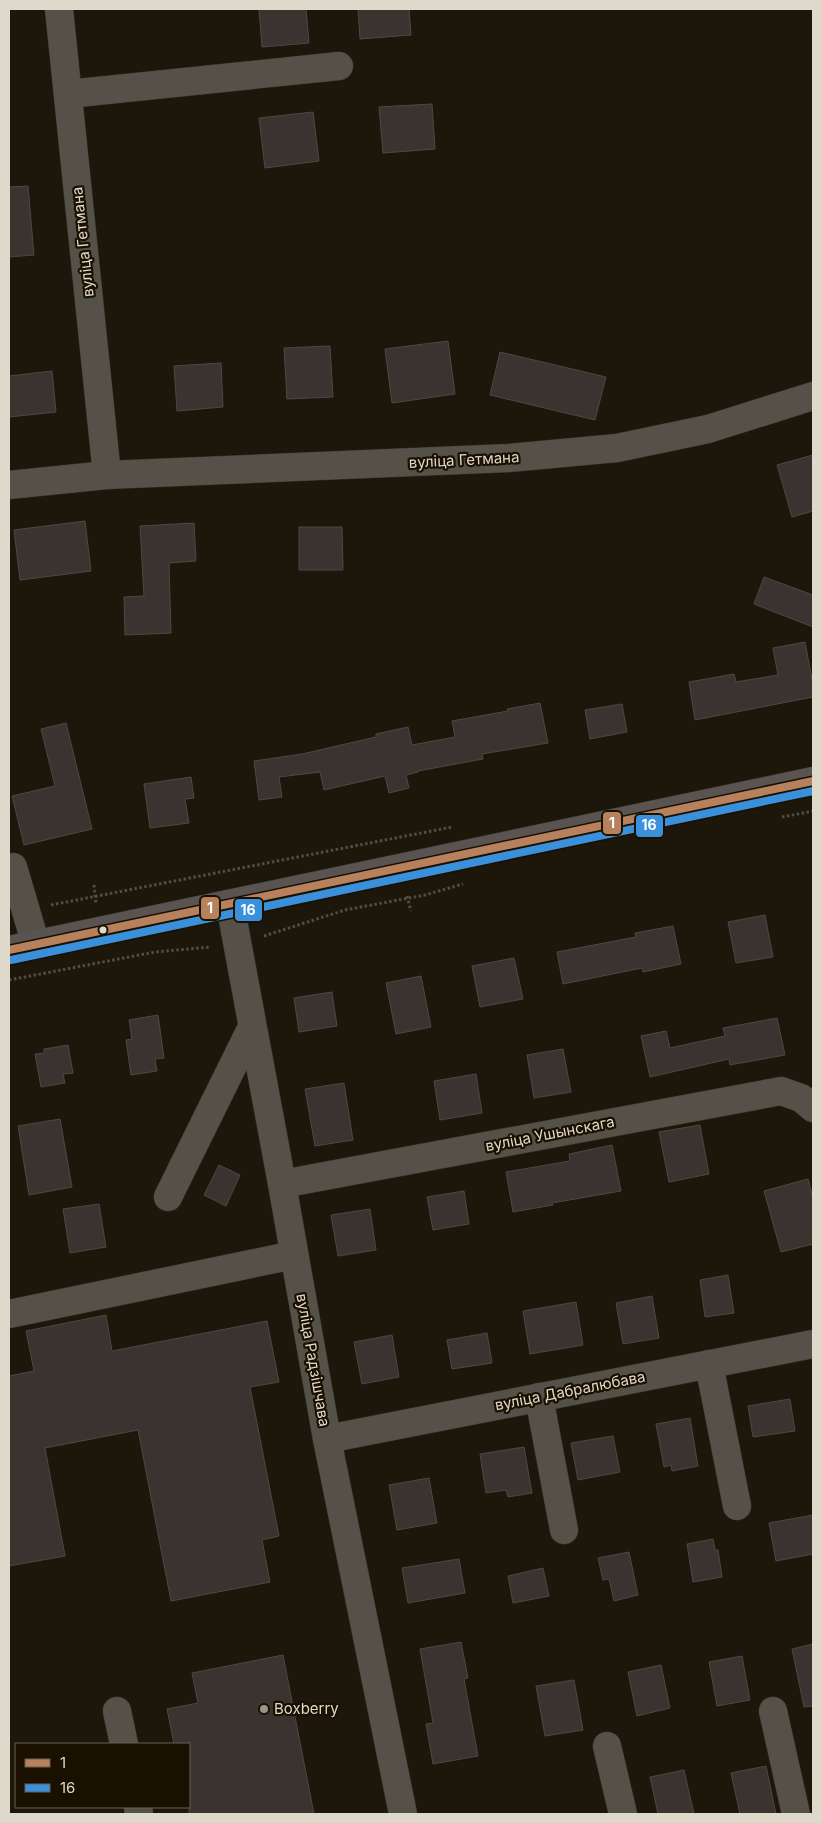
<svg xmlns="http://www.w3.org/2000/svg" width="822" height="1823" font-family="Inter,sans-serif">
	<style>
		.building { fill: #3b3330; stroke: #4f4745 }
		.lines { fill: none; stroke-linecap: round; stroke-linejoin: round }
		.minor-casing { stroke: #37332a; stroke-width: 29 }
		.major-casing { stroke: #37332a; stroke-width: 29 }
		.path { stroke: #514d45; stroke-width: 3; stroke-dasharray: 2.5 2.5; stroke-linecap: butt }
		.minor { stroke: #555148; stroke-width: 28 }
		.major { stroke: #595452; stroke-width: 28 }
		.bus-1-casing { stroke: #1a1000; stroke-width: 11 }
		.bus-2-casing { stroke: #1a1000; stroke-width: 11 }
		.bus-1 { stroke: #b6815c; stroke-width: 8 }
		.bus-2 { stroke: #3a90db; stroke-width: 8 }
		.bus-dot { fill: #dfd9cb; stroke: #1a1000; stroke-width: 2 }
		.poi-dot { fill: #9b9588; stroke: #1a1000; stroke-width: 2 }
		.labels { text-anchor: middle; stroke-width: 4.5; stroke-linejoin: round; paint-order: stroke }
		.street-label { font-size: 15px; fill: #dfd9cb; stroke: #1a1000 }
		.poi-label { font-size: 15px; fill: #dfd9cb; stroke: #1a1000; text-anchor: start }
		.line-badge { stroke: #1a1000; stroke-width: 2 }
		.badge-label { font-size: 14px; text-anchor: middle; font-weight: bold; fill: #fff }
	</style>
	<rect width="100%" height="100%" fill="#1d170b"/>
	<g class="building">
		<polygon points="259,9 306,9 309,43 262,47"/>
		<polygon points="358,9 409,9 411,35 360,39"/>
		<polygon points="432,104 435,149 383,153 379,107"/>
		<polygon points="313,112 319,161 265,168 259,118"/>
		<polygon points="28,186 34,255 9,257 9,187"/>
		<polygon points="448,341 455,394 392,403 385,349"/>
		<polygon points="330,346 333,397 287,399 284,348"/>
		<polygon points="500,352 606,377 595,420 490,395"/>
		<polygon points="221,363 223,407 177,411 174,366"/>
		<polygon points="52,371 56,412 9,417 9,376"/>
		<polygon points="813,455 813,511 792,517 777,465"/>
		<polygon points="85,521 91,571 20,580 14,530"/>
		<polygon points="194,523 196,561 169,563 171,633 125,635 124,597 144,596 140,526"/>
		<polygon points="299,527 342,527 343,570 299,570"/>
		<polygon points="764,577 813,595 813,627 754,604"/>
		<polygon points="805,642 813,685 813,697 695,720 689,682 734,674 736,682 778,675 773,648"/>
		<polygon points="540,703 548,743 482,754 483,759 418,771 418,772 406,775 409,788 389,793 385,776 324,790 320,772 279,777 282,797 259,800 254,761 302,754 376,737 376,734 408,727 412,745 455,737 452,721 508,711 507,709"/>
		<polygon points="622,704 627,732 590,739 585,710"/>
		<polygon points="66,723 92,829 24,845 12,796 55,786 41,729"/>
		<polygon points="191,777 194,798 185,799 189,823 150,828 144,784"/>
		<polygon points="765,915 773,957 736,963 728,922"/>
		<polygon points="673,926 681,964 643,972 642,968 563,984 557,952 636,937 635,933"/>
		<polygon points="514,958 523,999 480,1007 472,966"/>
		<polygon points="421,976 431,1027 396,1034 386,983"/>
		<polygon points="332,992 337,1026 299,1032 294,998"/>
		<polygon points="158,1015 164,1058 155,1059 157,1071 131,1075 126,1040 132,1039 129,1020"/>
		<polygon points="777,1018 785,1055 730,1065 729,1059 650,1077 641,1036 666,1031 670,1048 725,1036 723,1028"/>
		<polygon points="68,1045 73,1073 63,1074 65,1083 41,1087 35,1054 44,1053 44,1049"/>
		<polygon points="563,1049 571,1092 534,1098 527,1055"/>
		<polygon points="476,1074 482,1113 440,1120 434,1081"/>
		<polygon points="344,1083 353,1140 315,1146 305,1089"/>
		<polygon points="60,1119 72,1187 29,1195 18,1126"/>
		<polygon points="700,1125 709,1174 669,1182 659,1132"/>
		<polygon points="612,1145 621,1191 552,1203 553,1205 513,1212 506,1172 570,1161 569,1154"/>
		<polygon points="219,1165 240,1175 226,1206 204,1195"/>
		<polygon points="808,1179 813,1198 813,1244 781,1252 764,1191"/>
		<polygon points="464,1191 469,1224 433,1230 427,1197"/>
		<polygon points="99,1204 106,1247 70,1253 63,1209"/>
		<polygon points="370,1209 376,1250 338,1256 331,1215"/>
		<polygon points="728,1275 734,1313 705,1317 700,1280"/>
		<polygon points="652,1296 659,1338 623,1344 616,1303"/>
		<polygon points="576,1302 583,1345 530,1354 523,1311"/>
		<polygon points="106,1315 112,1351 267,1321 279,1382 250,1387 279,1536 262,1540 270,1582 171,1601 138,1430 45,1448 65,1556 9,1566 9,1376 34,1371 26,1331"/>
		<polygon points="487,1333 492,1363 452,1369 447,1340"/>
		<polygon points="392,1335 399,1377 362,1384 354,1342"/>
		<polygon points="790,1399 795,1431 753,1437 748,1406"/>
		<polygon points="690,1418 698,1466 672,1471 671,1465 664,1467 656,1424"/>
		<polygon points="613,1436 620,1472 578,1480 571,1443"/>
		<polygon points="524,1447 532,1493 508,1497 506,1490 486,1493 480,1454"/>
		<polygon points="429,1478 437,1523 397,1530 389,1485"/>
		<polygon points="813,1515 813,1554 776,1561 769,1523"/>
		<polygon points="713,1539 715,1550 718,1550 722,1577 693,1582 687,1544"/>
		<polygon points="629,1552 638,1595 614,1601 609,1579 603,1580 598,1558"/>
		<polygon points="459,1559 465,1593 408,1603 402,1568"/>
		<polygon points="543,1568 549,1596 513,1603 508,1576"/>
		<polygon points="461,1642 468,1678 464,1679 478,1756 433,1764 426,1724 433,1723 420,1649"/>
		<polygon points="813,1644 813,1706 804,1707 792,1649"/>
		<polygon points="283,1655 314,1814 189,1814 189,1744 174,1744 167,1709 198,1703 192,1673"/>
		<polygon points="742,1656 750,1700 717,1706 709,1662"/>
		<polygon points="661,1665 670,1708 637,1716 628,1672"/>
		<polygon points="574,1680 583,1730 545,1736 536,1686"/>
		<polygon points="766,1766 776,1814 740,1814 731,1773"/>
		<polygon points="684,1770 694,1814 658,1814 650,1777"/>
	</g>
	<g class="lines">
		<g class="minor-casing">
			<g id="minor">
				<polyline points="68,94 339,66"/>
				<polyline points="107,475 509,458 617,448 708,429 813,396"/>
				<polyline points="9,485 107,475 59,9"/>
				<polyline points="9,868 13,867 36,945"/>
				<polyline points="230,904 282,1184 327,1439 403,1814"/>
				<polyline points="282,1184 781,1091 801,1098 813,1108"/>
				<polyline points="168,1197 252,1027"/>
				<polyline points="9,1314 294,1255"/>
				<polyline points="709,1364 737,1506"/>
				<polyline points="539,1397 564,1530"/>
				<polyline points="327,1439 813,1344"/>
				<polyline points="117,1711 124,1744"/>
				<polyline points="773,1711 796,1814"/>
				<polyline points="607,1746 623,1814"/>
				<polyline points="138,1807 139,1814"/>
			</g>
		</g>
		<g class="major-casing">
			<polyline id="major" points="9,950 813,781"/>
		</g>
		<g class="path">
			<polyline points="782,817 813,811"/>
			<polyline points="94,885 96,904"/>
			<polyline points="407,896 411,911"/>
			<polyline points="51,905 452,827"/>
			<polyline points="264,936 345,910 425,895 463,884"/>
			<polyline points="9,980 155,952 211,947"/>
		</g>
		<use href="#minor" class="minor"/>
		<use href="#major" class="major"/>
		<g class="bus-1-casing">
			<polyline id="bus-1" points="9,950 813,781"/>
		</g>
		<g class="bus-2-casing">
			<polyline id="bus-2" points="11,960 813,791"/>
		</g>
		<use href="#bus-1" class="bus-1"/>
		<use href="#bus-2" class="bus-2"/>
	</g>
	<circle class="bus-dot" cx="103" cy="930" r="4.5"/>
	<circle class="poi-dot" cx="264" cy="1709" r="5"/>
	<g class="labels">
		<g class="street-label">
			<text transform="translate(83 242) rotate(-96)" y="5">вуліца Гетмана</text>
			<text transform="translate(464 460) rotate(-3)" y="5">вуліца Гетмана</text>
			<text transform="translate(550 1134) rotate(-11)" y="5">вуліца Ушынскага</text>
			<text transform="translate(313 1360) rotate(80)" y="5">вуліца Радзішчава</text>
			<text transform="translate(570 1391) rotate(-11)" y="5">вуліца Дабралюбава</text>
		</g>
		<g class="poi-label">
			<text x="274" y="1714">Boxberry</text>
		</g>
	</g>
	<g class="line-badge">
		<rect x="602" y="811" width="20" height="24" rx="5" fill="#b6815c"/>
		<rect x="635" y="814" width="29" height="24" rx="5" fill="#3a90db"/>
		<rect x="200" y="896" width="20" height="24" rx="5" fill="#b6815c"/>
		<rect x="234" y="898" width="29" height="24" rx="5" fill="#3a90db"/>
	</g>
	<g class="badge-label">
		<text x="612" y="828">1</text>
		<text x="649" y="830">16</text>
		<text x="210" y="913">1</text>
		<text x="248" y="915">16</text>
	</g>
	<rect width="822" height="1823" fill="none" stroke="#dfd9cb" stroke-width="20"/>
	<rect x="15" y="1743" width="175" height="65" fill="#1a1000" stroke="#696051"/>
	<rect x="25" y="1759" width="25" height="8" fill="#b6815c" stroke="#696051"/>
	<text x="60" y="1768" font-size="15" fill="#dfd9cb">1</text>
	<rect x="25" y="1784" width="25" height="8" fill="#3a90db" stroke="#696051"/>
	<text x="60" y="1793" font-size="15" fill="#dfd9cb">16</text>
</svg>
